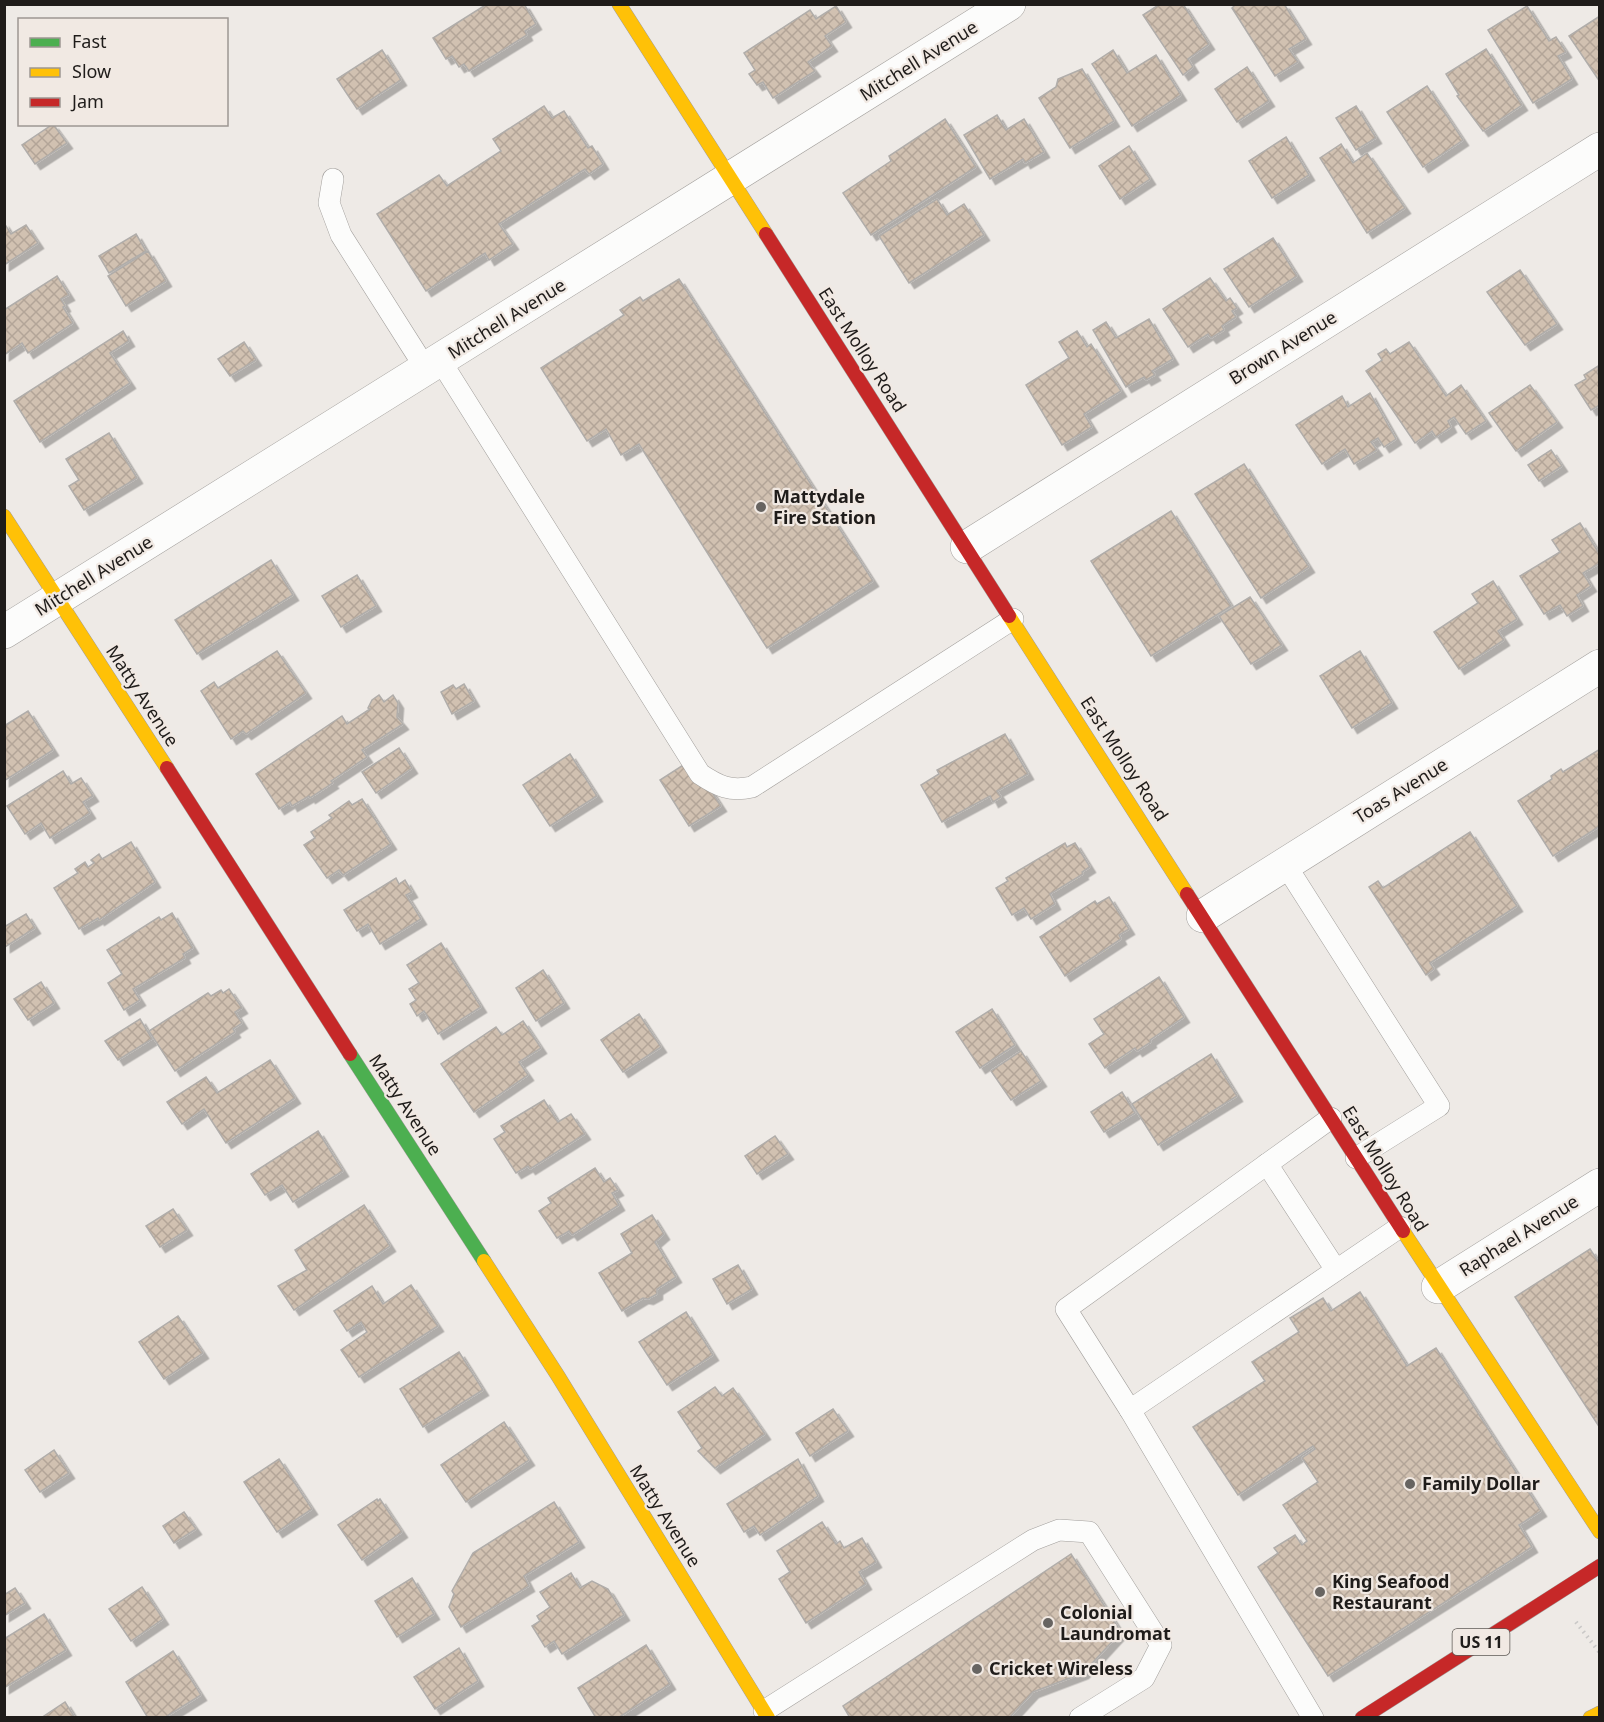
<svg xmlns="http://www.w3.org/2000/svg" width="1604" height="1722" font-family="'Noto Sans',sans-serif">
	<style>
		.building { fill: url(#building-cross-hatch); stroke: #b0adaa; stroke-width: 1.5; filter: url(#shadow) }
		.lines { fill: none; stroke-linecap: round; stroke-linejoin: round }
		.lane-casing { stroke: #a29f9c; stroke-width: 22 }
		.street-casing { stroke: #a29f9c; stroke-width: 34 }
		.fast-casing { stroke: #a29f9c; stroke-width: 15 }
		.slow-casing { stroke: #a29f9c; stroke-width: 15 }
		.jam-casing { stroke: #a29f9c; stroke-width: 15 }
		.path { stroke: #c9c8c7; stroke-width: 4; stroke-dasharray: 1.5 4.5; stroke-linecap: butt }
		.lane { stroke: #fcfcfb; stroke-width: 21 }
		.street { stroke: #fcfcfb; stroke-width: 33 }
		.fast { stroke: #4caf50; stroke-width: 14 }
		.slow { stroke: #ffc107; stroke-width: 14 }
		.jam { stroke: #c62828; stroke-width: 14 }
		.poi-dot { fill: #676461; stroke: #f1e9e3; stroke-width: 2 }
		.labels { text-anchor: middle; stroke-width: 4.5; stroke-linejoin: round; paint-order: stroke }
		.shield { fill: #f1e9e3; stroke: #5e5a56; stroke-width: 1.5 }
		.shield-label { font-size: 16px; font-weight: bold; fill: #1f1c1a }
		.street-label { font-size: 18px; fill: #1f1c1a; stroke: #f1e9e3 }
		.poi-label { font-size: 18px; font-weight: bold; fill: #1f1c1a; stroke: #f1e9e3; text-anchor: start }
	</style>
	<defs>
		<pattern id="building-cross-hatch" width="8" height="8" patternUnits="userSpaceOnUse" patternTransform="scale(1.5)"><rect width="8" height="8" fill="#d1c1b1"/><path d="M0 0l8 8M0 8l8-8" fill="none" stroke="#b3a598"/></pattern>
		<filter id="shadow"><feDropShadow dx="5.5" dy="5.5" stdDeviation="0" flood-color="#0004"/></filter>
	</defs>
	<rect width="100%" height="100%" fill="#eeeae6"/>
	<g class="building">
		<polygon points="487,4 524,4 536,24 525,31 527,35 469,71 464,64 459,67 452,56 446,59 433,38"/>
		<polygon points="1160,4 1183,4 1209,44 1188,59 1193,67 1183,75 1143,15"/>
		<polygon points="1284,4 1306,39 1289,49 1298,62 1275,76 1232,8 1236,4"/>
		<polygon points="836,6 846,22 825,36 832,46 808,62 815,71 773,98 763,82 757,85 749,74 755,70 744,53 810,10 816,19"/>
		<polygon points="1527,6 1549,41 1556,37 1566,52 1558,56 1572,79 1533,103 1488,30"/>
		<polygon points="1600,16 1600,82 1569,36"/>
		<polygon points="1486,49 1522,105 1483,131 1457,96 1459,95 1446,74"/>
		<polygon points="382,50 401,80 357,109 337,79"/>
		<polygon points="1113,50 1127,73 1156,55 1181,95 1132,126 1092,64"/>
		<polygon points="1247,67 1269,101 1237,122 1215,89"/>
		<polygon points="1082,69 1114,121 1070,148 1039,98 1056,87 1058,79"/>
		<polygon points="1427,86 1463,140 1423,167 1387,112"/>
		<polygon points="544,106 552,118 564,111 588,148 592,146 603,164 589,174 585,169 499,224 513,244 489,260 485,253 426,291 377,214 439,175 447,186 501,151 493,139"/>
		<polygon points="1356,106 1376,138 1356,150 1336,118"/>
		<polygon points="997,115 1006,130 1024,119 1044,152 1025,163 1023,159 990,179 964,135"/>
		<polygon points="945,119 976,167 871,235 843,193 891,161 889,156"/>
		<polygon points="53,124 67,143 35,164 22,145"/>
		<polygon points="1286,137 1309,175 1272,198 1249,161"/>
		<polygon points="1341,144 1353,163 1367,153 1405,208 1367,233 1320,158"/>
		<polygon points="1129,146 1150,179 1120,199 1099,166"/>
		<polygon points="937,199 947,215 964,204 984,235 909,283 879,236"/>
		<polygon points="4,223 11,234 26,225 38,243 4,265"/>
		<polygon points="136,234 146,251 109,273 99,256"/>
		<polygon points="1273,238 1297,276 1249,307 1224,269"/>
		<polygon points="148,251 166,281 126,306 108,276"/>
		<polygon points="1520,270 1557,324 1525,345 1487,292"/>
		<polygon points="57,276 69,295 61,299 65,306 63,307 73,323 28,353 22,343 4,355 4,310"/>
		<polygon points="1210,278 1226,301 1230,298 1237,308 1232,311 1236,317 1222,326 1224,330 1211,338 1208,334 1188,347 1163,309"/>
		<polygon points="679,279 873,581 767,648 639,444 621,455 606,429 587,441 541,368 624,315 620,310 640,297 643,301"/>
		<polygon points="1149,319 1173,359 1152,371 1155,375 1146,380 1144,377 1126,387 1093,330 1106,322 1116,338"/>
		<polygon points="123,331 129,341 110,353 130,383 40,442 14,401"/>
		<polygon points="1077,331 1087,347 1091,344 1121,391 1084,414 1092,427 1062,445 1026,385 1069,358 1059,342"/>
		<polygon points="244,342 256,360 230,376 218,359"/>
		<polygon points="1409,342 1446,396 1461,385 1486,421 1466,434 1454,417 1448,421 1451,427 1436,437 1432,431 1415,443 1366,371 1382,360 1378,354 1386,349 1390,354"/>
		<polygon points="1598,366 1600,405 1591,410 1575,385 1586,379 1584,375"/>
		<polygon points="1530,385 1557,422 1516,451 1489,413"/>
		<polygon points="1370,393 1396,439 1384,447 1378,438 1371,442 1377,450 1354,464 1345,449 1322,464 1296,425 1342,396 1348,407"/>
		<polygon points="109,433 137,478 84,510 69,486 79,480 66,459"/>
		<polygon points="1551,450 1562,466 1539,481 1528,465"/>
		<polygon points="1244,464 1309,567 1261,598 1195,494"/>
		<polygon points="1171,511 1231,606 1151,656 1091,561"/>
		<polygon points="1580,523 1600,555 1600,563 1583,573 1591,586 1577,595 1583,606 1567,616 1560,605 1544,614 1520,576 1560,552 1552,540"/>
		<polygon points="271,560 293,595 197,654 175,620"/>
		<polygon points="357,575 376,606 341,627 322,596"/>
		<polygon points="1493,581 1517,619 1498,631 1504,640 1459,669 1434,632 1478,603 1472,594"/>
		<polygon points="1250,597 1282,645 1251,664 1219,616"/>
		<polygon points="277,651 306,693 246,734 243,731 231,739 201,691 214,682 218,688"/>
		<polygon points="1360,651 1392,703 1352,728 1320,676"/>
		<polygon points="464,684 474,701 452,714 441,692 453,685 456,689"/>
		<polygon points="379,695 384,702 393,695 398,703 397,717 403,724 362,750 367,757 331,781 333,783 310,798 309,796 292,806 290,802 279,809 256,774 342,716 347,724 370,709 368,708 372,700"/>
		<polygon points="28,711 53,750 4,781 4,726"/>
		<polygon points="1005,734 1028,774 997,791 1001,797 993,802 990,796 942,822 921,785 939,774 937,770"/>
		<polygon points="399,748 412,768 376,793 362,772"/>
		<polygon points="1600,749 1600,826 1553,856 1518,801 1552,779 1551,776 1561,769 1563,772"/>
		<polygon points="570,754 597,796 550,826 523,785"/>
		<polygon points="691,760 721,806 689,826 660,780"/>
		<polygon points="63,771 71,784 81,778 93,796 83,802 90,813 50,838 41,823 25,834 7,806"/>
		<polygon points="362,799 391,844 343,875 339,870 327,878 304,845 315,838 311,832 332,818 329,815 349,801 352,805"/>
		<polygon points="1470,832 1517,906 1430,963 1434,969 1426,975 1369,887 1378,881 1383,888"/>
		<polygon points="131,842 155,882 99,920 98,918 79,929 54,888 78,873 75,869 85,862 88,867 94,863 91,860 99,854 102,859"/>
		<polygon points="1065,843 1067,847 1075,843 1090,867 1082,872 1083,874 1050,894 1055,904 1031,919 1024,908 1012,915 996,888 1008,881 1006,878"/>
		<polygon points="396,878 399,884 405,880 412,892 406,895 421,919 380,944 368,924 357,931 344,910"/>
		<polygon points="1109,897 1129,929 1119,935 1121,939 1065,976 1040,937 1095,901 1097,904"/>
		<polygon points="172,913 193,948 183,954 185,958 133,989 140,1000 124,1010 108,983 122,974 107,950 159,917 161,920"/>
		<polygon points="26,914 35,928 5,947 4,927"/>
		<polygon points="441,943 481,1007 438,1034 424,1011 417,1016 410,1004 416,1000 409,989 419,983 407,965"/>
		<polygon points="543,970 564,1003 536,1021 516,988"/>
		<polygon points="1159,977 1184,1017 1150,1040 1151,1042 1137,1051 1135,1048 1105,1068 1089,1044 1104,1034 1094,1019"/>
		<polygon points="41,982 54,1003 28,1020 14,999"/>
		<polygon points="229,989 242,1008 235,1012 242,1023 233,1029 235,1032 175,1071 149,1031 208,993 211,996 221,990 223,993"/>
		<polygon points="992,1009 1015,1045 980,1068 956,1032"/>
		<polygon points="639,1014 661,1047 623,1072 601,1040"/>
		<polygon points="140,1019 152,1039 118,1060 105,1041"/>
		<polygon points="523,1021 541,1048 519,1062 528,1075 474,1112 441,1064 496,1027 502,1035"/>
		<polygon points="1021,1051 1041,1081 1011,1100 991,1071"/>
		<polygon points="1211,1054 1237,1096 1158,1145 1132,1104"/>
		<polygon points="270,1060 295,1098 226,1143 204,1109 182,1124 167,1102 206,1077 217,1093"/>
		<polygon points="1122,1092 1135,1113 1104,1132 1091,1112"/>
		<polygon points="544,1100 558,1122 571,1114 585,1134 530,1169 528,1166 516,1173 494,1139 505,1132 501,1126"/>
		<polygon points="318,1131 343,1171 293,1202 282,1185 265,1195 251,1174"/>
		<polygon points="775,1136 788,1154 757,1174 745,1156"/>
		<polygon points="595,1168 604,1182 610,1178 618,1190 612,1193 619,1205 572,1235 569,1231 557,1238 539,1211 551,1203 548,1198"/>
		<polygon points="364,1205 390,1246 294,1310 278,1286 307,1270 295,1250"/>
		<polygon points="173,1209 187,1230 160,1247 146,1226"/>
		<polygon points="652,1215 664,1234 655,1242 676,1277 657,1289 657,1294 648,1299 643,1298 622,1311 599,1273 632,1253 621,1234"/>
		<polygon points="1590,1249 1600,1264 1598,1425 1515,1297"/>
		<polygon points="738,1265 752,1289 727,1304 713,1279"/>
		<polygon points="411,1285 438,1326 359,1377 341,1350 367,1332 361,1322 347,1331 334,1311 372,1286 383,1304"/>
		<polygon points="1360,1292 1407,1366 1436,1348 1541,1511 1519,1525 1532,1547 1328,1676 1258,1567 1278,1553 1274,1548 1295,1535 1302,1545 1307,1541 1283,1505 1318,1482 1302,1458 1315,1449 1313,1446 1238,1495 1193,1427 1265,1381 1252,1362 1299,1332 1290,1318 1323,1298 1331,1311"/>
		<polygon points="686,1312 713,1355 667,1385 639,1342"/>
		<polygon points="178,1316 203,1353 164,1379 139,1342"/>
		<polygon points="459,1352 483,1390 423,1427 400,1389"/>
		<polygon points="715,1387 722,1396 733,1388 765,1434 715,1468 698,1451 702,1448 678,1412"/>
		<polygon points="833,1409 848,1431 810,1456 796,1433"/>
		<polygon points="504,1422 529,1460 466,1502 441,1465"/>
		<polygon points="54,1450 69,1473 40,1492 25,1470"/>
		<polygon points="279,1459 312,1509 277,1532 244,1482"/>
		<polygon points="798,1459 818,1496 760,1535 754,1526 744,1532 727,1504"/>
		<polygon points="377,1499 378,1501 380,1499 402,1532 362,1560 338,1525"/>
		<polygon points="554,1502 579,1542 524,1576 529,1586 461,1627 449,1607 454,1594 452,1591 473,1553"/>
		<polygon points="184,1512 196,1529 174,1543 163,1526"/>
		<polygon points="822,1522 836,1544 840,1541 844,1548 862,1538 876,1562 859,1572 866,1584 806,1623 779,1579 790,1572 777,1551"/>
		<polygon points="1071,1554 1121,1632 1083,1673 1033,1692 1009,1718 850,1718 843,1706"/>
		<polygon points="571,1573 580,1588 592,1581 608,1589 624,1615 562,1654 554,1641 545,1647 532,1626 540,1621 537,1616 550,1607 540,1592"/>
		<polygon points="412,1578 434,1614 397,1637 375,1601"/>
		<polygon points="142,1587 163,1619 131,1641 109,1609"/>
		<polygon points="15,1588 25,1603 4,1616 4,1595"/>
		<polygon points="44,1614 66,1650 4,1688 4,1639"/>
		<polygon points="646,1645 670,1684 618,1718 596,1718 578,1688"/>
		<polygon points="459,1648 478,1681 435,1709 414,1677"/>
		<polygon points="173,1651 201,1695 164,1718 148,1718 126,1682"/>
		<polygon points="65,1702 75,1718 41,1718"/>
	</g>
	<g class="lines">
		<g class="lane-casing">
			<g id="lane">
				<polyline points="333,179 329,203 341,235 426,369"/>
				<path d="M440,360L700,774C718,786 730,792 752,787L1013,619"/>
				<polyline points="1285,864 1439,1106 1356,1158"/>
				<polyline points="1267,1164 1336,1270"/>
				<polyline points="1130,1410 1066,1309 1331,1118"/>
				<polyline points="764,1711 1033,1540 1059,1530 1089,1532 1161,1645 1144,1678 1080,1718"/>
				<polyline points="1313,1718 1130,1410 1400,1227"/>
			</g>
		</g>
		<g class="street-casing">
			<g id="street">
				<polyline points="967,547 1600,149"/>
				<polyline points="4,632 1009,4"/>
				<polyline points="1203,916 1600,666"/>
				<polyline points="1438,1287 1600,1185"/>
			</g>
		</g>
		<g class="fast-casing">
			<polyline id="fast" points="350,1054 484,1261"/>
		</g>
		<g class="slow-casing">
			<g id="slow">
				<polyline points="619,4 766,234"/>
				<polyline points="4,516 167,768"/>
				<polyline points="1009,616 1187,894"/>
				<polyline points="1403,1231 1600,1532"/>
				<polyline points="484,1261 558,1376 768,1718"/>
				<polyline points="1590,1718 1600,1713"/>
			</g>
		</g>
		<g class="jam-casing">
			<g id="jam">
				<polyline points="766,234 1009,616"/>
				<polyline points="167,768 350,1054"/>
				<polyline points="1187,894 1403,1231"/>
				<polyline points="1362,1718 1600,1566"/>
			</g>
		</g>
		<polyline class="path" points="1576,1622 1600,1653"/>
		<use href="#lane" class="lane"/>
		<use href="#street" class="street"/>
		<use href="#fast" class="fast"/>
		<use href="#slow" class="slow"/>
		<use href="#jam" class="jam"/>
	</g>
	<g class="poi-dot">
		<circle cx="761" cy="507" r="6"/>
		<circle cx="1410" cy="1484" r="6"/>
		<circle cx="1320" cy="1592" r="6"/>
		<circle cx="1048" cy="1623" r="6"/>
		<circle cx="977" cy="1669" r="6"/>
	</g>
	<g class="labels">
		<rect class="shield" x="1452.5" y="1629" width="57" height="26" rx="4.5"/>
		<g class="shield-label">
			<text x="1481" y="1648">US 11</text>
		</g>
		<g class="street-label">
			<text transform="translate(919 61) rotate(-32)" y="6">Mitchell Avenue</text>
			<text transform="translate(507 319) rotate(-32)" y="6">Mitchell Avenue</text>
			<text transform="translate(1283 348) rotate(-32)" y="6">Brown Avenue</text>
			<text transform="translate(862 350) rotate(57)" y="6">East Molloy Road</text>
			<text transform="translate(94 576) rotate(-32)" y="6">Mitchell Avenue</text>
			<text transform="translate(142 696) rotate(57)" y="6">Matty Avenue</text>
			<text transform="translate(1124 759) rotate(57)" y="6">East Molloy Road</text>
			<text transform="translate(1401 791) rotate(-32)" y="6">Toas Avenue</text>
			<text transform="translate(405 1105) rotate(57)" y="6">Matty Avenue</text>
			<text transform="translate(1385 1169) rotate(58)" y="6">East Molloy Road</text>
			<text transform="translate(1519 1236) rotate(-32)" y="6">Raphael Avenue</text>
			<text transform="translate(665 1516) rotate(58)" y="6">Matty Avenue</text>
		</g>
		<g class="poi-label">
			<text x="773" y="503">Mattydale<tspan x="773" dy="21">Fire Station</tspan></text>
			<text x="1422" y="1490">Family Dollar</text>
			<text x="1332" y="1588">King Seafood<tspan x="1332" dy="21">Restaurant</tspan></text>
			<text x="1060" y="1619">Colonial<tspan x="1060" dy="21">Laundromat</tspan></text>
			<text x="989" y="1675">Cricket Wireless</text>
		</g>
	</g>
	<rect width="1604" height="1722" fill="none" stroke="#1f1c1a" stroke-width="12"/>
	<rect x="18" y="18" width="210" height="108" fill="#f1e9e3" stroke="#9d9793" stroke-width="1.5"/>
	<rect x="30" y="38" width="30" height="9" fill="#4caf50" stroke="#9d9793" stroke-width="1.5"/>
	<text x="72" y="48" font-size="18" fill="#1f1c1a">Fast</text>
	<rect x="30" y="68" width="30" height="9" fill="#ffc107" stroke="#9d9793" stroke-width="1.5"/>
	<text x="72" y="78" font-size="18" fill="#1f1c1a">Slow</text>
	<rect x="30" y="98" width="30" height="9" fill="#c62828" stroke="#9d9793" stroke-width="1.5"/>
	<text x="72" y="108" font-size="18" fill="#1f1c1a">Jam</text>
</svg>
